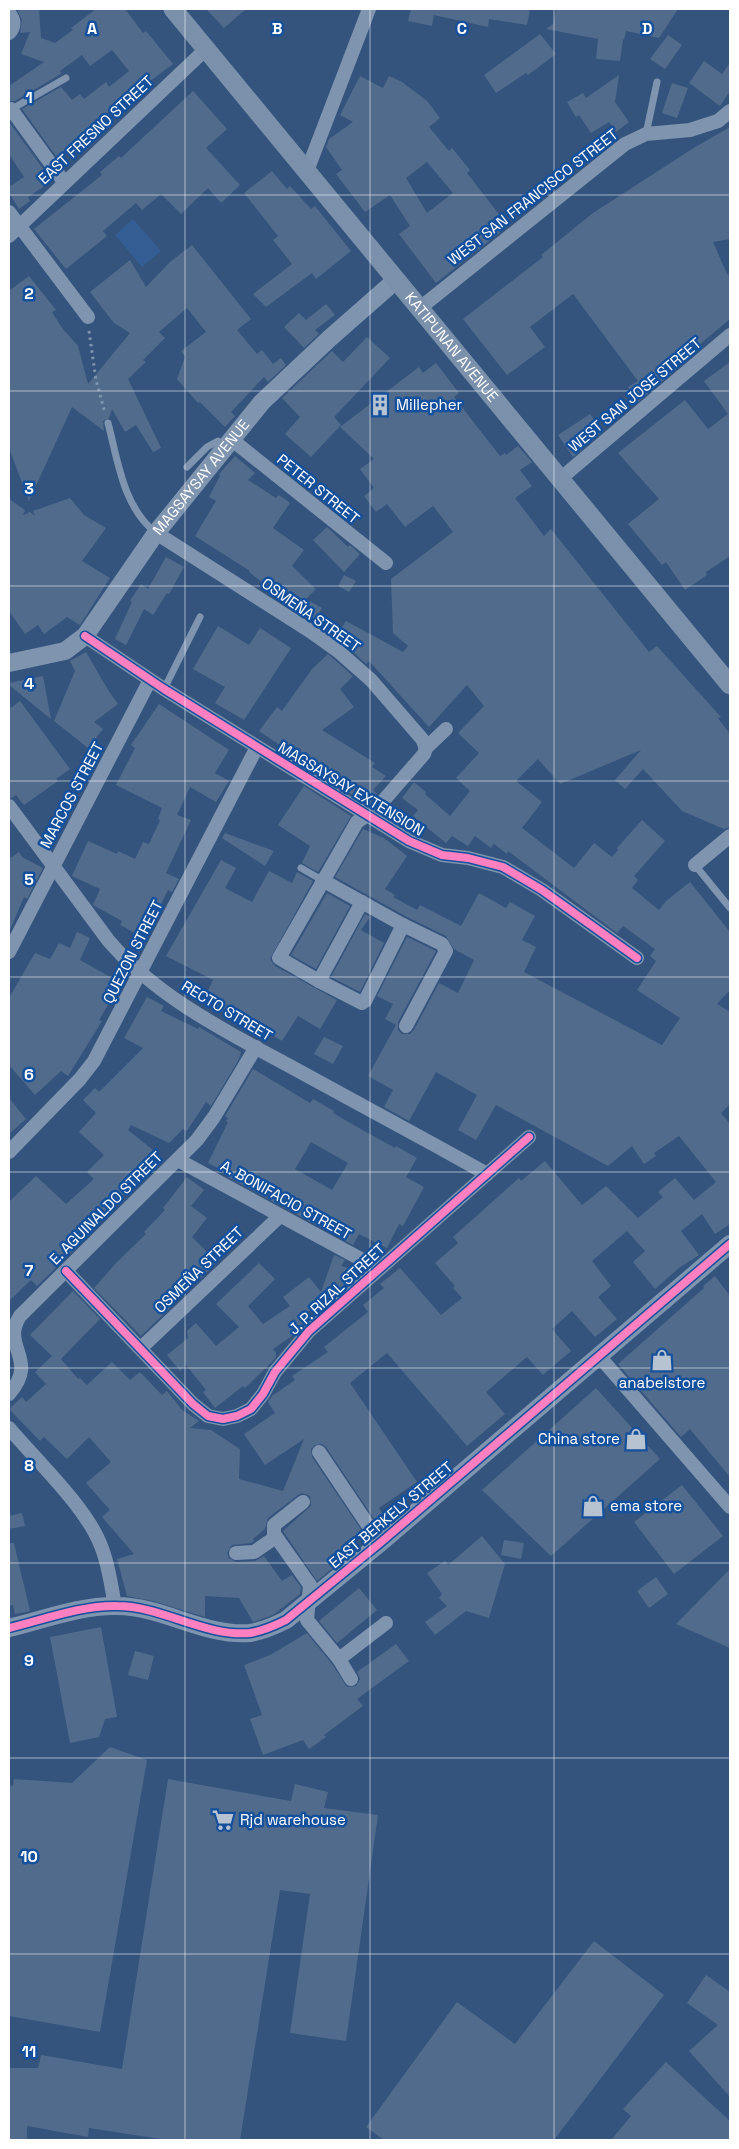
<svg xmlns="http://www.w3.org/2000/svg" width="739" height="2149" font-family="'Space Grotesk',sans-serif">
	<style>
		.water { fill: #335d93 }
		.building { fill: #516b8c; fill-rule: evenodd }
		.lines { fill: none; stroke-linecap: round; stroke-linejoin: round }
		.path { stroke: #7f94af; stroke-width: 3; stroke-dasharray: 2.5 4; stroke-linecap: butt }
		.service { stroke: #7f94af; stroke-width: 7 }
		.minor { stroke: #7f94af; stroke-width: 14 }
		.tertiary { stroke: #7f94af; stroke-width: 18 }
		.secondary { stroke: #7a90ab; stroke-width: 19 }
		.cycleway-casing { stroke: #15509c; stroke-width: 11 }
		.cycleway { stroke: #ff80c0; stroke-width: 8 }
		.grid { fill: none; stroke: #fff; stroke-width: 1; stroke-opacity: 0.55 }
		.labels { text-anchor: middle; stroke-width: 5; stroke-linejoin: round; paint-order: stroke }
		.street-label { font-size: 15px; fill: #fff; stroke: #15509c }
		.poi-label { font-size: 15px; fill: #fff; stroke: #15509c; text-anchor: start }
		.grid-label { font-size: 16px; text-anchor: middle; font-weight: bold; fill: #fff; stroke: #15509c; stroke-width: 5; stroke-linejoin: round; paint-order: stroke }
	</style>
	<rect width="100%" height="100%" fill="#34547d"/>
	<polygon class="water" points="133,219 161,251 142,267 115,235"/>
	<g class="building">
		<polygon points="17,9 39,9 41,38 55,43 73,30 71,28 96,9 125,9 143,33 146,31 173,64 99,119 104,125 58,159 22,109 61,87 72,100 80,94 84,99 106,82 109,87 129,71 112,50 90,66 82,55 60,71 62,73 54,78 15,101 9,101 9,86 44,62 21,54 30,32 20,33 22,20"/>
		<polygon points="206,9 246,9 224,28"/>
		<polygon points="411,9 530,9 527,25 489,19 488,27 434,15 432,26 408,21"/>
		<polygon points="556,9 678,9 659,38 626,31 624,40 623,39 620,61 596,59 598,39 546,29 553,24"/>
		<polygon points="540,34 556,54 528,75 526,73 496,93 484,75"/>
		<polygon points="668,35 682,45 665,69 650,59"/>
		<polygon points="704,61 722,74 730,63 730,91 720,106 689,83"/>
		<polygon points="619,75 615,102 629,122 616,132 609,122 591,133 579,115 576,117 567,102 583,93 586,98"/>
		<path d="M360,76L383,88L389,76L402,82L427,101L440,118L429,127L449,151L452,148L470,170L467,173L508,226L436,283L399,234L410,226L390,195L365,212L336,174L342,170L326,147L329,139L353,122L340,115ZM427,162L453,193L427,213L406,178Z"/>
		<polygon points="672,83 688,88 677,118 662,113"/>
		<polygon points="193,91 227,129 206,148 240,185 221,203 208,188 181,214 161,194 142,210 136,203 103,231 107,236 66,269 34,229 102,175 100,172 119,156 121,158"/>
		<polygon points="9,122 52,181 28,197 30,201 19,209 9,193 9,187 24,177 9,154"/>
		<polygon points="730,127 730,239 713,242 727,274 730,276 730,319 680,361 682,364 638,402 628,387 638,381 573,294 530,327 545,347 507,375 463,319 543,257 541,255 593,213 692,149"/>
		<polygon points="272,171 287,189 290,186 311,209 315,206 351,251 316,279 312,273 266,307 253,294 292,264 273,240 278,236 244,193"/>
		<polygon points="192,245 251,319 237,330 257,354 262,350 273,364 281,358 286,365 268,382 264,377 231,412 235,416 225,427 200,402 198,403 177,379 185,357 181,351 206,332 187,308 159,332 165,338 143,360 146,362 128,379 161,448 153,452 136,425 125,432 112,409 109,418 103,421 104,431 72,407 29,501 9,448 9,291 29,276 56,310 52,312 62,328 78,346 88,384 130,333 114,323 90,292 130,260 146,287 170,262"/>
		<polygon points="326,304 335,315 315,330 319,334 304,348 284,327 299,313 306,320"/>
		<polygon points="367,337 390,358 334,417 341,425 311,457 285,434 300,417 282,398 332,351 343,362"/>
		<polygon points="730,362 730,556 706,572 707,575 685,590 666,562 662,565 628,524 659,499 618,453 685,400 708,429 728,414 704,381"/>
		<polygon points="436,363 459,393 454,397 500,456 505,453 506,455 518,446 532,462 520,470 532,486 515,498 544,536 551,529 649,652 657,646 721,717 718,718 730,734 730,827 724,829 682,811 643,769 625,789 615,780 641,750 560,784 538,759 516,781 542,802 522,828 574,868 594,843 612,857 618,850 617,848 642,820 665,841 634,876 638,880 632,888 659,910 666,901 690,882 730,932 730,990 717,1004 730,1012 730,1104 721,1113 730,1124 730,1224 715,1234 702,1214 681,1231 699,1255 679,1268 655,1289 633,1262 645,1251 627,1231 592,1261 611,1286 598,1297 617,1319 595,1337 572,1311 552,1329 571,1351 543,1375 527,1357 486,1392 505,1414 467,1446 387,1353 350,1383 417,1482 379,1508 386,1520 378,1525 326,1447 322,1444 315,1445 311,1449 312,1457 362,1531 344,1543 351,1553 317,1581 283,1531 311,1506 310,1496 302,1493 298,1495 268,1518 265,1529 253,1539 254,1541 251,1543 232,1545 227,1553 229,1558 236,1562 255,1561 264,1556 282,1581 292,1575 301,1587 300,1594 273,1615 253,1622 239,1598 205,1596 205,1617 153,1601 127,1596 117,1559 134,1554 102,1517 110,1510 86,1483 111,1462 89,1437 67,1459 44,1437 40,1441 9,1409 22,1397 26,1402 46,1384 35,1372 52,1356 30,1335 73,1291 100,1319 61,1359 78,1379 80,1378 87,1385 112,1362 130,1380 140,1372 162,1395 167,1391 182,1410 199,1421 190,1428 211,1430 240,1449 239,1479 283,1491 304,1439 265,1465 244,1434 275,1413 268,1402 272,1396 295,1380 292,1376 328,1352 324,1347 368,1312 363,1305 384,1288 380,1284 400,1268 441,1315 462,1298 453,1288 455,1286 435,1263 458,1243 453,1237 519,1178 521,1181 545,1161 582,1205 606,1186 638,1218 663,1197 658,1192 675,1178 694,1200 716,1182 679,1136 654,1153 656,1156 644,1164 632,1146 608,1166 496,1105 476,1140 458,1130 477,1095 436,1072 409,1121 384,1107 393,1090 368,1076 396,1025 385,1019 393,1004 377,996 407,937 436,951 398,1022 398,1030 402,1034 410,1034 414,1030 439,983 458,993 474,960 454,949 446,936 407,917 335,877 363,829 384,838 407,856 385,889 395,895 393,897 417,910 420,905 461,926 479,893 506,908 510,902 535,916 522,940 536,947 524,972 662,1045 680,1018 637,990 656,961 650,956 655,949 623,926 617,933 508,851 507,854 494,844 491,848 475,836 468,846 452,836 446,843 413,816 418,810 402,798 414,782 426,792 425,794 450,816 470,791 456,778 479,753 458,733 484,706 467,685 429,727 369,661 366,664 336,636 346,621 403,652 408,646 393,633 391,579 453,532 433,506 405,527 387,504 376,512 364,496 374,488 360,469 374,459 340,427 419,367 423,373"/>
		<polygon points="590,414 602,432 573,457 558,435"/>
		<polygon points="235,456 255,473 248,480 276,498 279,495 290,503 273,528 304,550 292,566 316,589 306,599 322,608 316,619 297,609 296,610 277,592 276,593 249,572 250,571 195,536 216,501 209,497 220,476 219,474"/>
		<polygon points="70,498 84,515 106,528 82,561 110,578 80,625 67,617 44,634 38,625 25,634 9,611 9,499 25,510 23,515 30,512 35,516 33,511"/>
		<polygon points="327,527 348,547 350,545 360,554 344,572 313,540"/>
		<polygon points="166,557 184,567 169,594 167,593 153,615 144,609 126,645 115,639 132,602 130,601 141,584 148,589"/>
		<polygon points="344,575 356,581 349,592 338,586"/>
		<polygon points="218,626 249,645 260,628 291,648 244,720 215,703 225,687 193,669"/>
		<polygon points="86,652 108,690 118,704 94,722 103,729 88,748 54,721 75,671 70,661"/>
		<polygon points="328,654 353,676 340,689 354,707 322,730 375,763 372,767 386,776 373,790 377,794 367,804 291,758 293,754 259,731 277,707 282,711 312,669"/>
		<polygon points="43,676 51,719 9,685 9,683"/>
		<polygon points="20,701 70,769 56,779 58,781 24,805 16,795 12,798 9,797 9,709"/>
		<polygon points="159,704 229,750 215,773 229,781 216,802 190,787 177,815 191,820 166,873 179,879 172,892 168,890 144,938 120,925 122,921 93,905 100,889 72,876 88,841 117,854 118,851 135,859 143,842 149,844 160,820 158,819 162,808 116,785 135,748 131,745"/>
		<polygon points="304,786 351,816 318,872 302,863 310,846 278,825"/>
		<polygon points="225,833 274,851 265,866 222,838"/>
		<polygon points="19,852 22,857 43,868 27,899 24,897 9,932 9,859"/>
		<polygon points="221,860 236,868 225,888 252,902 269,871 292,883 297,872 313,881 270,959 275,966 337,1000 320,1029 298,1016 282,1041 269,1033 266,1037 203,1001 213,980 166,956"/>
		<polygon points="327,893 350,906 316,969 291,955"/>
		<polygon points="365,914 370,917 361,930 384,943 360,992 331,977"/>
		<polygon points="77,932 90,938 80,960 121,983 99,1020 102,1021 68,1076 61,1071 35,1095 9,1065 9,998 35,953 50,959 59,943 70,948"/>
		<polygon points="147,997 164,1006 161,1011 198,1029 199,1027 241,1052 238,1061 211,1106 206,1102 187,1131 183,1129 169,1143 131,1125 128,1130 158,1154 152,1161 156,1165 75,1240 79,1245 37,1286 31,1280 9,1301 9,1202 36,1176 66,1204 94,1179 87,1172 104,1155 79,1132 96,1113 83,1100 95,1088 99,1092 143,1048 124,1038"/>
		<polygon points="324,1037 343,1046 333,1064 314,1054"/>
		<path d="M253,1069L310,1103L313,1099L334,1111L333,1113L366,1132L395,1148L396,1146L417,1158L406,1177L424,1187L403,1226L399,1224L387,1248L359,1234L353,1245L228,1177L230,1174L208,1163L228,1122L226,1121L228,1118L225,1116ZM311,1142L348,1163L332,1190L295,1169Z"/>
		<polygon points="9,1098 26,1119 9,1134"/>
		<polygon points="187,1177 204,1190 191,1206 207,1218 192,1237 217,1262 141,1336 94,1288 116,1263 146,1234 144,1232 165,1210 163,1208"/>
		<polygon points="334,1255 345,1260 341,1266 351,1269 344,1288 343,1290 338,1288 308,1312 312,1317 295,1334 273,1349 276,1353 276,1357 272,1362 245,1388 243,1386 215,1408 203,1392 206,1390 186,1365 180,1371 167,1355 188,1338 187,1331 196,1323 216,1346 239,1327 216,1304 259,1263 275,1279 248,1306 263,1324 290,1306 283,1297 309,1277 321,1292"/>
		<polygon points="715,1276 730,1296 730,1477 690,1429 681,1437 618,1364 704,1288 703,1286"/>
		<polygon points="596,1388 660,1459 551,1556 482,1490"/>
		<polygon points="682,1485 723,1536 674,1574 634,1522"/>
		<polygon points="22,1513 25,1526 9,1529 9,1516"/>
		<polygon points="482,1536 505,1564 489,1618 466,1611 435,1635 425,1622 447,1606 439,1598 442,1594 427,1573 445,1561 448,1565"/>
		<polygon points="504,1540 524,1543 521,1559 501,1555"/>
		<polygon points="9,1543 14,1543 30,1611 15,1614 13,1605 9,1606"/>
		<polygon points="730,1569 730,1648 676,1624"/>
		<polygon points="656,1577 668,1594 649,1608 637,1591"/>
		<polygon points="359,1588 377,1610 337,1643 319,1621"/>
		<polygon points="101,1627 117,1717 105,1719 99,1737 70,1743 50,1637"/>
		<polygon points="307,1633 332,1664 347,1687 356,1686 360,1679 357,1672 396,1644 409,1661 357,1699 363,1706 324,1735 326,1737 309,1749 303,1740 263,1755 250,1719 262,1715 244,1665 270,1655"/>
		<polygon points="135,1651 154,1656 148,1680 128,1675"/>
		<polygon points="110,1747 147,1760 100,2032 9,2016 9,1785 13,1786 14,1779 72,1783"/>
		<polygon points="168,1779 291,1801 295,1784 328,1792 324,1808 378,1815 346,2041 290,2033 310,1894 280,1890 240,2140 167,2140 89,2128 88,2137 27,2126 27,2140 9,2140 9,2068 38,2068 41,2055 122,2069"/>
		<polygon points="594,1941 664,1995 554,2140 384,2140 366,2127 457,2002 515,2044"/>
		<polygon points="706,1975 730,1992 730,2097 689,2051 718,2025 687,2003"/>
		<polygon points="666,2062 730,2121 730,2140 611,2140 631,2116 623,2109"/>
	</g>
	<g class="lines">
		<polyline class="path" points="89,331 96,380 105,413"/>
		<g class="service">
			<polyline points="10,110 66,78"/>
			<polyline points="646,134 657,82"/>
			<path d="M108,423C118,461 123,507 156,533"/>
			<polyline points="187,467 207,447 218,441 224,447"/>
			<polyline points="164,689 200,617"/>
			<polyline points="695,865 730,908"/>
			<polyline points="301,868 322,880"/>
		</g>
		<g class="minor">
			<path d="M9,13C15,20 15,27 9,33"/>
			<polyline points="11,109 64,182"/>
			<polyline points="307,171 369,9"/>
			<polyline points="9,212 88,317"/>
			<polyline points="9,236 206,49"/>
			<polyline points="420,308 625,144 646,134 690,130 718,121 730,111"/>
			<polyline points="231,439 386,563"/>
			<polyline points="560,479 730,335"/>
			<polyline points="156,533 310,631 338,651 371,680 422,739 426,748"/>
			<polyline points="85,636 164,689 409,841 442,855 468,858 503,867 542,890 637,958"/>
			<path d="M9,806L108,940C157,998 231,1034 297,1070C361,1105 424,1139 487,1174"/>
			<polyline points="695,865 730,836"/>
			<polyline points="322,880 403,925 442,944 446,951 406,1026"/>
			<polyline points="403,925 365,1001 362,1003 319,981 279,958 357,822 377,808 424,754 426,748 446,729"/>
			<polyline points="9,952 150,680"/>
			<polyline points="319,981 362,902"/>
			<polyline points="9,1152 80,1079 94,1061 257,747"/>
			<polyline points="178,1160 379,1269"/>
			<polyline points="66,1271 193,1404 208,1416 223,1419 237,1416 251,1409 263,1394 275,1372 309,1331 529,1137"/>
			<polyline points="141,1348 280,1216"/>
			<polyline points="599,1356 730,1507"/>
			<path d="M9,1394C40,1359 0,1347 20,1316L197,1140L214,1117L256,1047"/>
			<path d="M9,1428C36,1460 87,1508 101,1546C109,1565 111,1586 115,1606"/>
			<polyline points="319,1452 380,1543"/>
			<polyline points="303,1502 274,1525 274,1534 310,1585 307,1620 339,1659 351,1679"/>
			<polyline points="236,1553 254,1552 276,1537"/>
			<polyline points="339,1659 386,1623"/>
		</g>
		<g class="tertiary">
			<path id="s1" d="M9,663L65,651L85,636L156,533L262,402L330,338L396,280"/>
			<path d="M9,1628C43,1620 81,1605 117,1606C162,1606 205,1637 250,1633C263,1631 274,1626 286,1620L380,1543L730,1244"/>
		</g>
		<path class="secondary" id="s2" d="M173,9L730,685"/>
		<g class="cycleway-casing">
			<g id="cycleway">
				<polyline points="85,636 164,689 409,841 442,855 468,858 503,867 542,890 637,958"/>
				<polyline points="66,1271 193,1404 208,1416 223,1419 237,1416 251,1409 263,1394 275,1372 309,1331 529,1137"/>
				<path d="M9,1628C43,1620 81,1605 117,1606C162,1606 205,1637 250,1633C263,1631 274,1626 286,1620L380,1543L730,1244"/>
			</g>
		</g>
		<use href="#cycleway" class="cycleway"/>
	</g>
	<path class="grid" d="M185,9V2140M370,9V2140M554,9V2140M9,195H730M9,391H730M9,586H730M9,781H730M9,977H730M9,1172H730M9,1368H730M9,1563H730M9,1758H730M9,1954H730"/>
	<defs>
		<g id="building-bare" transform="scale(1.725)"><path d="M-4-6H4V6H1V3H-1V6H-4ZM-2.5-4.3h1.7v1.8h-1.7ZM.8-4.3h1.7v1.8H.8ZM-2.5-1h1.7V.8h-1.7ZM.8-1h1.7V.8H.8Z" fill="#b8c3d2" stroke="#15509c" stroke-width="2.5" paint-order="stroke"/></g>
		<g id="shop-bare" transform="scale(1.725)"><path d="M-5-2.5h2.3a2.7 3.5 0 0 1 5.4 0H5L5.5 6h-11ZM-1.5-2.5h3a1.5 2.3 0 0 0-3 0Z" fill="#b8c3d2" stroke="#15509c" stroke-width="2.5" paint-order="stroke"/></g>
		<g id="supermarket-bare" transform="scale(1.725)"><path d="M-6-5.5h2.5l.6 2H6L4.5 2H-2.5L-4.4-4H-6ZM-1.5 3.2a1.3 1.3 0 1 0 .1 0ZM3 3.2a1.3 1.3 0 1 0 .1 0Z" fill="#b8c3d2" stroke="#15509c" stroke-width="2.5" paint-order="stroke"/></g>
	</defs>
	<g fill-rule="evenodd">
		<use href="#building-bare" x="380" y="405"/>
		<use href="#shop-bare" x="662" y="1360"/>
		<use href="#shop-bare" x="636" y="1439"/>
		<use href="#shop-bare" x="593" y="1506"/>
		<use href="#supermarket-bare" x="223" y="1820"/>
	</g>
	<g class="labels">
		<g class="street-label">
			<text transform="translate(96 130) rotate(-43)" y="5">EAST FRESNO STREET</text>
			<text transform="translate(533 197) rotate(-38)" y="5">WEST SAN FRANCISCO STREET</text>
			<text dy="5" stroke="none"><textPath href="#s2" startOffset="438">KATIPUNAN AVENUE</textPath></text>
			<text transform="translate(635 395) rotate(-40)" y="5">WEST SAN JOSE STREET</text>
			<text dy="5" stroke="none"><textPath href="#s1" startOffset="279">MAGSAYSAY AVENUE</textPath></text>
			<text transform="translate(318 489) rotate(39)" y="5">PETER STREET</text>
			<text transform="translate(311 615) rotate(35)" y="5">OSMEÑA STREET</text>
			<text transform="translate(351 789) rotate(31)" y="5">MAGSAYSAY EXTENSION</text>
			<text transform="translate(72 795) rotate(-62)" y="5">MARCOS STREET</text>
			<text transform="translate(133 952) rotate(-63)" y="5">QUEZON STREET</text>
			<text transform="translate(227 1011) rotate(31)" y="5">RECTO STREET</text>
			<text transform="translate(286 1200) rotate(29)" y="5">A. BONIFACIO STREET</text>
			<text transform="translate(106 1208) rotate(-45)" y="5">E. AGUINALDO STREET</text>
			<text transform="translate(199 1270) rotate(-44)" y="5">OSMEÑA STREET</text>
			<text transform="translate(337 1289) rotate(-43)" y="5">J. P. RIZAL STREET</text>
			<text transform="translate(391 1515) rotate(-40)" y="5">EAST BERKELY STREET</text>
		</g>
		<g class="poi-label">
			<text x="396" y="410">Millepher</text>
			<text x="662" y="1388" text-anchor="middle">anabelstore</text>
			<text x="620" y="1444" text-anchor="end">China store</text>
			<text x="610" y="1511">ema store</text>
			<text x="240" y="1825">Rjd warehouse</text>
		</g>
	</g>
	<g class="grid-label">
		<text x="92" y="34">A</text>
		<text x="277" y="34">B</text>
		<text x="462" y="34">C</text>
		<text x="647" y="34">D</text>
		<text x="29" y="103">1</text>
		<text x="29" y="299">2</text>
		<text x="29" y="494">3</text>
		<text x="29" y="689">4</text>
		<text x="29" y="885">5</text>
		<text x="29" y="1080">6</text>
		<text x="29" y="1276">7</text>
		<text x="29" y="1471">8</text>
		<text x="29" y="1666">9</text>
		<text x="29" y="1862">10</text>
		<text x="29" y="2057">11</text>
	</g>
	<rect width="739" height="2149" fill="none" stroke="#ffffff" stroke-width="20"/>
</svg>
